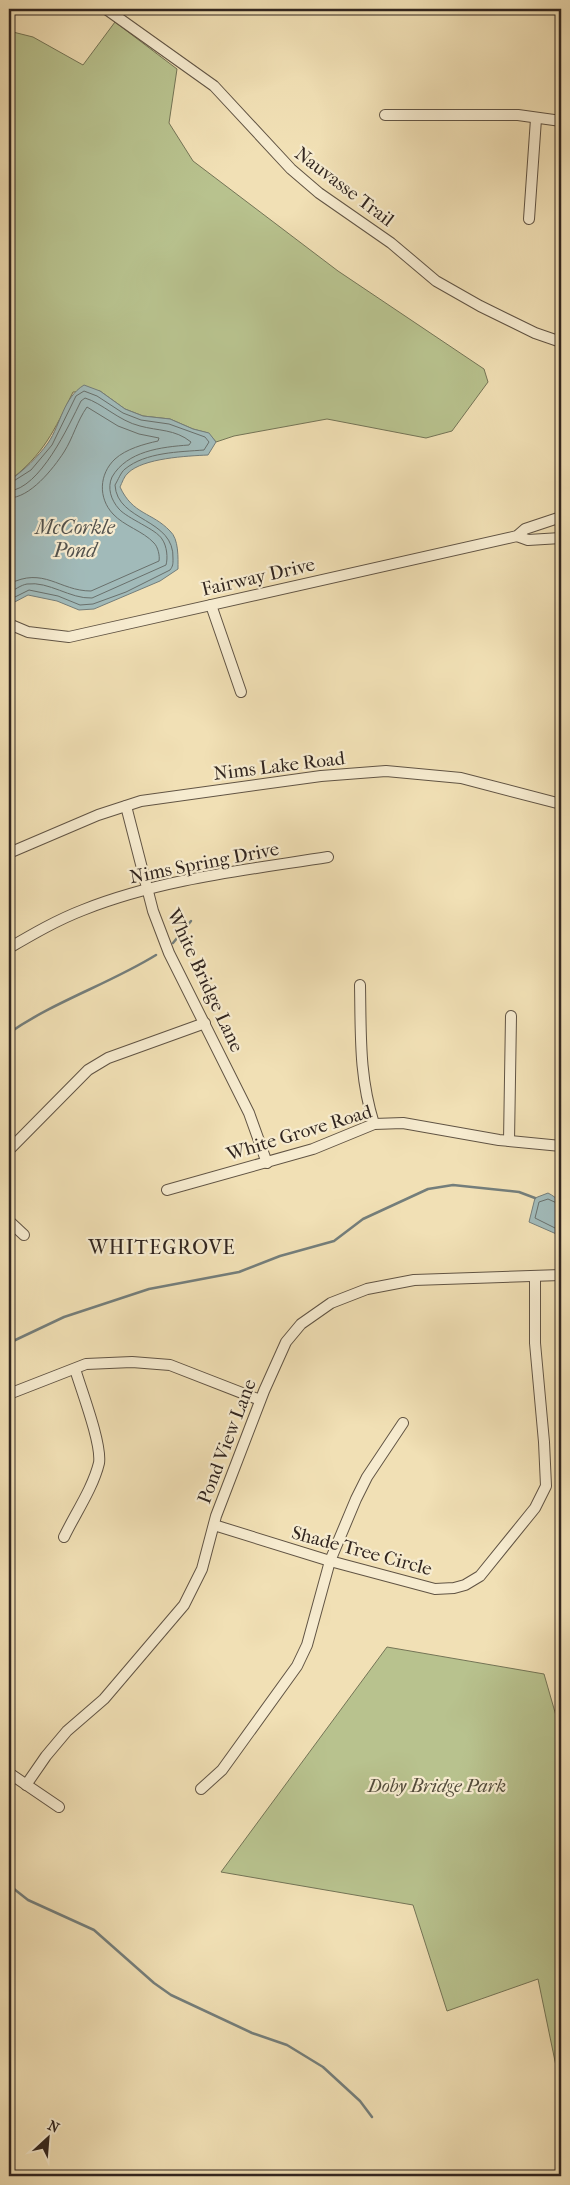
<svg xmlns="http://www.w3.org/2000/svg" width="570" height="2185" font-family="'IM FELL French Canon',serif">
	<style>
		.green { fill: #b8c28e; stroke: #747456 }
		.water { fill: #a1bab9; stroke: #747e7b }
		.lines { fill: none; stroke-linecap: round; stroke-linejoin: round }
		.shore { stroke: #69706c; stroke-width: 1 }
		.stream { stroke: #747e7b; stroke-width: 2.5 }
		.minor-casing { stroke: #615444; stroke-width: 12 }
		.minor { stroke: #f6ebcf; stroke-width: 10 }
		.labels { text-anchor: middle; stroke-width: 4.5; stroke-linejoin: round; paint-order: stroke }
		.street-label { font-size: 19px; fill: #31251f; stroke: #f6ebcf }
		.park-label { font-size: 19px; font-style: italic; fill: #534c3b; stroke: #f6ebcf }
		.water-label { font-size: 20px; font-style: italic; fill: #53524d; stroke: #f6ebcf }
		.neighbourhood-label { font-size: 20px; letter-spacing: 1px; fill: #31251f; stroke: #f6ebcf }
	</style>
	<rect width="100%" height="100%" fill="#f1e0b5"/>
	<filter id="stains"><feTurbulence type="fractalNoise" baseFrequency=".004" numOctaves="4"/><feColorMatrix values="0 0 0 0 .2 0 0 0 0 .09 0 0 0 0 .02 0 0 0 .5 -.17"/></filter>
	<radialGradient id="worn" r=".72"><stop offset=".6" stop-color="#630" stop-opacity="0"/><stop offset="1" stop-color="#630" stop-opacity=".3"/></radialGradient>
	<g class="green">
		<path d="M115,22L177,69L169,123L193,161L338,271L484,369L488,382L452,431L426,438L327,419L234,436L216,442L208,433L193,429L170,419L143,416L125,409L100,391L73,392C54,431 44,454 9,481V31L33,37L83,65Z"/>
		<polygon points="387,1647 544,1674 561,1733 561,2065 556,2066 538,1979 447,2011 413,1905 221,1872"/>
	</g>
	<g class="water">
		<path d="M84,385L100,391L125,409L143,416L170,419L193,429L209,433L216,442L208,455C187,456 143,458 128,473C124,476 122,483 120,487C133,515 152,512 170,531C179,539 178,558 178,569L160,581L94,609L79,610L57,601L28,595L9,605V481C24,470 37,458 48,443C61,424 63,398 84,385Z"/>
		<path d="M548,1193C568,1203 561,1216 561,1236L529,1222L535,1198Z"/>
	</g>
	<g class="lines">
		<g class="shore">
			<path d="M9,484L31,470L52,445L76,396L84,391L97,396L123,413L141,420L169,424L205,437L209,442L204,450C179,452 146,452 125,469C121,472 118,480 115,485C117,522 175,518 173,559C173,564 173,566 170,570L126,592L93,604L80,605L58,596L29,590L9,600"/>
			<path d="M9,491C40,489 69,425 81,401L85,398C102,403 119,421 140,426C158,431 175,429 191,442L189,445C161,447 127,451 112,477C107,488 111,500 119,509C128,519 156,529 162,539C167,546 168,558 166,565L92,598C70,599 49,581 27,584C21,585 14,590 9,593"/>
			<path d="M9,498C30,498 53,469 64,452C73,438 77,421 87,407L118,426L139,434L159,438L158,441C144,444 126,449 115,459C99,474 98,498 113,514C124,526 143,531 154,543C158,547 160,556 159,561L91,591C59,591 44,566 9,584"/>
			<polyline points="561,1205 548,1199 539,1202 535,1218 561,1231"/>
		</g>
		<g class="stream">
			<polyline points="173,943 191,921"/>
			<path d="M9,1033C55,1001 109,984 156,955"/>
			<polyline points="9,1343 64,1317 149,1289 239,1272 280,1256 334,1241 363,1219 428,1189 453,1185 519,1192 535,1198"/>
			<polyline points="9,1885 28,1900 94,1930 154,1983 171,1995 252,2033 287,2045 323,2067 360,2101 372,2117"/>
		</g>
		<g class="minor-casing">
			<g id="minor">
				<polyline points="106,9 214,86 291,169 319,193 391,243 436,281 480,306 535,333 561,342"/>
				<polyline points="385,115 518,115 561,121"/>
				<polyline points="529,219 536,119"/>
				<polyline points="517,536 528,540 561,538"/>
				<polyline points="211,605 241,692"/>
				<polyline points="9,624 28,632 69,637 517,536 525,529 561,517"/>
				<polyline points="126,806 153,911 169,953 249,1113 267,1163"/>
				<polyline points="9,853 98,815 141,801 321,776 386,771 461,778 561,804"/>
				<path d="M9,948C33,934 57,920 83,910C161,879 246,870 328,857"/>
				<path d="M360,985C361,1036 359,1076 374,1124"/>
				<polyline points="509,1141 511,1016"/>
				<polyline points="9,1150 88,1070 108,1058 205,1023"/>
				<polyline points="167,1190 313,1149 374,1124 403,1123 499,1140 561,1146"/>
				<polyline points="9,1221 24,1235"/>
				<polyline points="9,1394 86,1364 132,1362 170,1365 260,1400"/>
				<polyline points="214,1525 330,1561 435,1589 454,1588 465,1585 480,1576 535,1508 546,1486 544,1442 535,1343 535,1277"/>
				<path d="M64,1537C75,1514 93,1488 99,1463C102,1444 81,1389 75,1369"/>
				<polyline points="9,1773 59,1807"/>
				<polyline points="26,1785 46,1756 67,1731 104,1699 184,1605 202,1569 216,1516 264,1391 286,1342 301,1324 331,1303 367,1289 414,1280 561,1275"/>
				<polyline points="201,1789 222,1770 297,1666 307,1645 330,1561 356,1499 367,1477 403,1423"/>
				<polyline points="558,2176 561,2173"/>
			</g>
		</g>
		<use href="#minor" class="minor"/>
	</g>
	<g class="labels">
		<g class="street-label">
			<text transform="translate(345 186) rotate(37)" y="7">Nauvasse Trail</text>
			<text transform="translate(258 576) rotate(-13)" y="7">Fairway Drive</text>
			<text transform="translate(279 765) rotate(-7)" y="7">Nims Lake Road</text>
			<text transform="translate(204 862) rotate(-11)" y="7">Nims Spring Drive</text>
			<text transform="translate(206 980) rotate(65)" y="7">White Bridge Lane</text>
			<text transform="translate(299 1132) rotate(-17)" y="7">White Grove Road</text>
			<text transform="translate(226 1441) rotate(-69)" y="7">Pond View Lane</text>
			<text transform="translate(362 1550) rotate(15)" y="7">Shade Tree Circle</text>
		</g>
		<g class="park-label">
			<text x="437" y="1792">Doby Bridge Park</text>
		</g>
		<g class="water-label">
			<text x="75" y="534">McCorkle<tspan x="75" dy="23">Pond</tspan></text>
		</g>
		<g class="neighbourhood-label">
			<text x="162" y="1254">WHITEGROVE</text>
		</g>
	</g>
	<rect width="570" height="2185" fill="none" stroke="#f1e0b5" stroke-width="30"/>
	<rect x="10" y="10" width="550" height="2165" fill="none" stroke="#31251f" stroke-width="2.5"/>
	<rect x="15" y="15" width="540" height="2155" fill="none" stroke="#31251f"/>
	<g transform="translate(48 2138) rotate(26)" stroke="#f6ebcf" stroke-width="4" paint-order="stroke">
	<path d="M0-4L9 19L0 12L-9 19Z" fill="#31251f"/>
	<text y="-8" font-size="14" font-weight="bold" text-anchor="middle" fill="#31251f">N</text>
	</g>
	<rect width="100%" height="100%" filter="url(#stains)"/>
	<rect width="100%" height="100%" fill="url(#worn)"/>
</svg>
